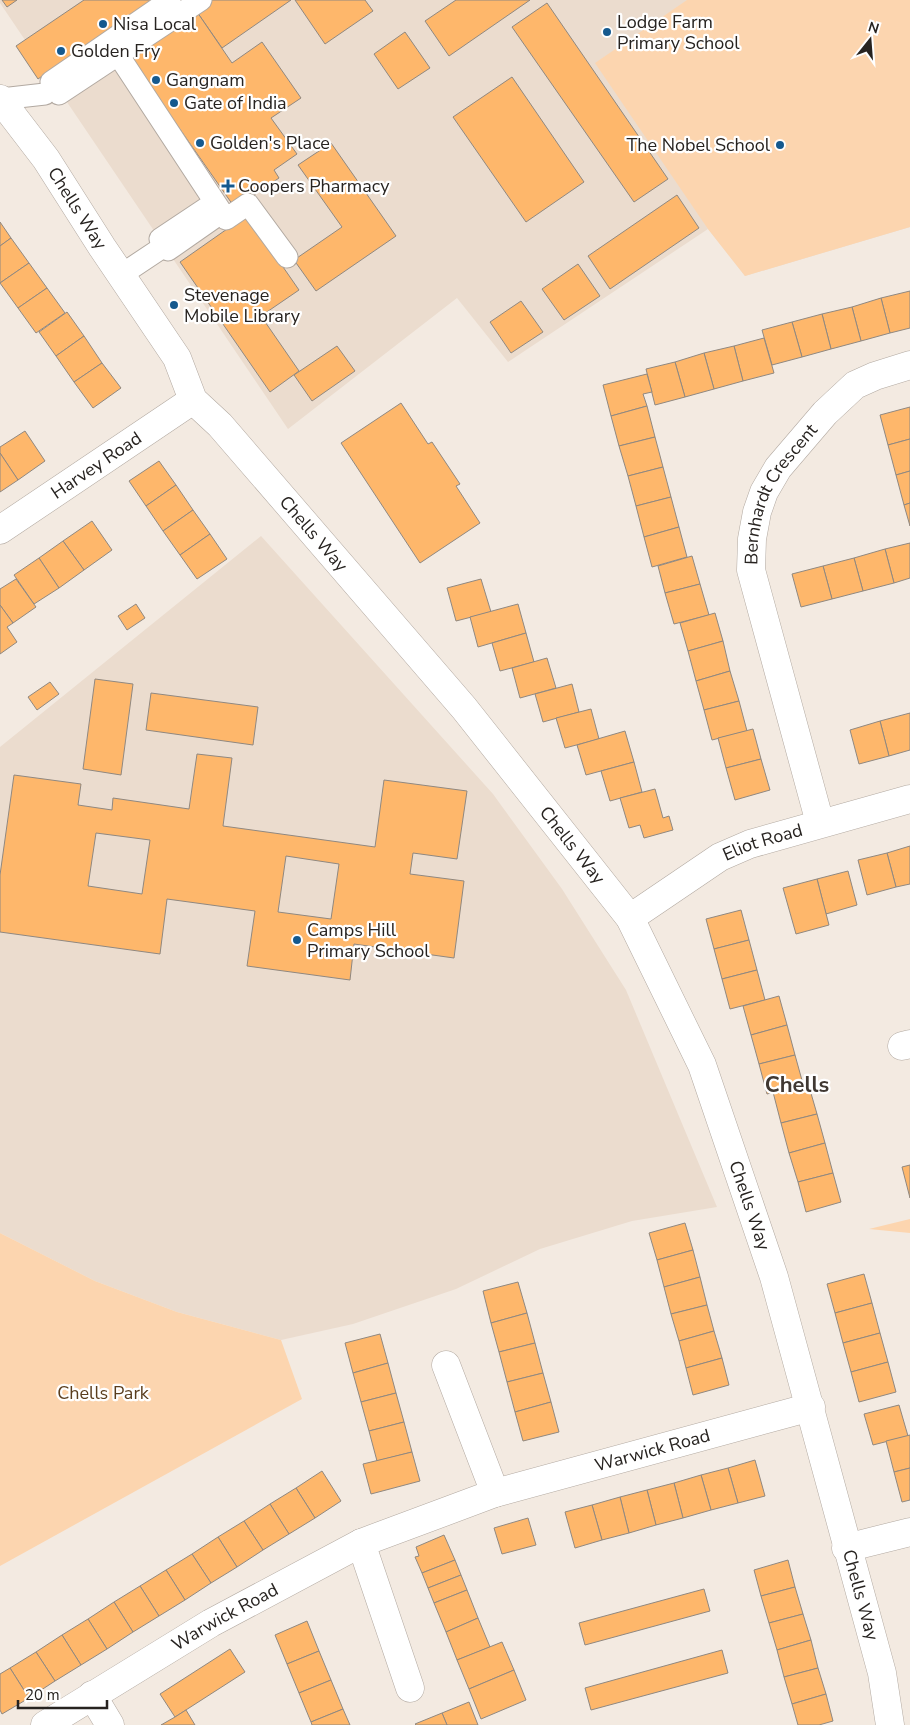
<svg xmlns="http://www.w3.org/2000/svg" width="910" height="1725" font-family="'Nunito Sans',sans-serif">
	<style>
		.built { fill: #ebdcce }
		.green { fill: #fcd5af }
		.building { fill: #feb76b; stroke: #908880; fill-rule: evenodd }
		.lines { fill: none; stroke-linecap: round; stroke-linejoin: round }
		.pedestrian-casing { stroke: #b2a9a1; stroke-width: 23 }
		.minor-casing { stroke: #b2a9a1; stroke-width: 29 }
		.tertiary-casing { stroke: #b2a9a1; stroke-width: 29 }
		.pedestrian { stroke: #fff; stroke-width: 21 }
		.minor { stroke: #fff; stroke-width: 28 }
		.tertiary { stroke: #fff; stroke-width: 28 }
		.poi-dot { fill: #15598e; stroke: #fff; stroke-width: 2 }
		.labels { text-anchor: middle; stroke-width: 4.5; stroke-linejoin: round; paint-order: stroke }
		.poi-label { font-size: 18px; fill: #272320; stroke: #fff; text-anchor: start }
		.street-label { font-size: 18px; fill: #272320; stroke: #fff }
		.park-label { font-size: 18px; fill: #5a3d1d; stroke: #fff }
		.district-label { font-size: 22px; font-weight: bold; fill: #403832; stroke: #fff }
	</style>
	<rect width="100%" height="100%" fill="#f3eae1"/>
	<g class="built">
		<polygon points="0,0 910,0 910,227 745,276 708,229 508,362 457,298 288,429 0,3"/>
		<polygon points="261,536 493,794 562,889 626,990 717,1207 632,1221 540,1249 456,1289 353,1324 281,1340 177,1312 95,1281 0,1233 0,747"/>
	</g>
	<g class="green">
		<polygon points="687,0 910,0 910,227 745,276 708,229 595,63"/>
		<polygon points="910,1219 910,1233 869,1229"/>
		<polygon points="0,1233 95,1281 177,1312 281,1340 302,1399 0,1566"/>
	</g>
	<g class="building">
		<polygon points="2,0 17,0 7,7"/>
		<polygon points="84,0 153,0 38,79 16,46"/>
		<polygon points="208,0 291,0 222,48 195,9"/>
		<polygon points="295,0 365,0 373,11 325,44"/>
		<polygon points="456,0 530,0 449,56 425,21"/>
		<polygon points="547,3 668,179 634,202 512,27"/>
		<polygon points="195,9 232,63 262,42 301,98 271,118 297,154 274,170 279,178 235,208 128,55"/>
		<polygon points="405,32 430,68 398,89 374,54"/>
		<polygon points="512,77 584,182 526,222 453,117"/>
		<polygon points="331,143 396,236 316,291 294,260 342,227 298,165"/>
		<polygon points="677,195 699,228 610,289 588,256"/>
		<polygon points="247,215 299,290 261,316 299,371 270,392 180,262"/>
		<polygon points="0,222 11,238 0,246"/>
		<polygon points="11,238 29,263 0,283 0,246"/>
		<polygon points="29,263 47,288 18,308 0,283"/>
		<polygon points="578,264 600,296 564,320 542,289"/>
		<polygon points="47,288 65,313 36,333 18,308"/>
		<polygon points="910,291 910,328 890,333 881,298"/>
		<polygon points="881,298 890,333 861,341 852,307"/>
		<polygon points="521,301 543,332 511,353 490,322"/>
		<polygon points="852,307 861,341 831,349 822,314"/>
		<polygon points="67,312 84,336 56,356 39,332"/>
		<polygon points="822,314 831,349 802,357 792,322"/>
		<polygon points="792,322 802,357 772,365 762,330"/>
		<polygon points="84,336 102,363 74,382 56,356"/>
		<polygon points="764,338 774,373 743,381 734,346"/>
		<polygon points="337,346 355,371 312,401 294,375"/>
		<polygon points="734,346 743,381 714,389 704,353"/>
		<polygon points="704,353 714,389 685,397 675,362"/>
		<polygon points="675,362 685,397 655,405 646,369"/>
		<polygon points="102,363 121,388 93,408 74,382"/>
		<polygon points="647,374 652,392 643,394 647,406 611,416 603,385"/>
		<polygon points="401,403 428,444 432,442 460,484 456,486 480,523 420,563 341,443"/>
		<polygon points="647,406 655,437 619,446 611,416"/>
		<polygon points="910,407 910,439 888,445 880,415"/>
		<polygon points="25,431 45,461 18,480 0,453 0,447"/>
		<polygon points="655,437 663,467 628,476 619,446"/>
		<polygon points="910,439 910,471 896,475 888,445"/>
		<polygon points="0,453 18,480 0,492"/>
		<polygon points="159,461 176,485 146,506 129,481"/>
		<polygon points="663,467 671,497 636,506 628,476"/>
		<polygon points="910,471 910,503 904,505 896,475"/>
		<polygon points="176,485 193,510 163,531 146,506"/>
		<polygon points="671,497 679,527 644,537 636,506"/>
		<polygon points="910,503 910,526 904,505"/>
		<polygon points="193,510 210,534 180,555 163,531"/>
		<polygon points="92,521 112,550 84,570 63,541"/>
		<polygon points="679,527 687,557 652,567 644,537"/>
		<polygon points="210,534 227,559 197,579 180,555"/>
		<polygon points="63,541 84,570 59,588 39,558"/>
		<polygon points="910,543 910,578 894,583 885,549"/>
		<polygon points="885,549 894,583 863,591 854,558"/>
		<polygon points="692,556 700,584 665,593 658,566"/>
		<polygon points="39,558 59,588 34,604 14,575"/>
		<polygon points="854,558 863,591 832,599 823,566"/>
		<polygon points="823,566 832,599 801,607 792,574"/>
		<polygon points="16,579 36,607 13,623 0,605 0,589"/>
		<polygon points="481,579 491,612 456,621 447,588"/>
		<polygon points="700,584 709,615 674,624 665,593"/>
		<polygon points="136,604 145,618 127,630 118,616"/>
		<polygon points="518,604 526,633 478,647 470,617"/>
		<polygon points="0,605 13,623 7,627 17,642 0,654"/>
		<polygon points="715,613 723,641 688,651 680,623"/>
		<polygon points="526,633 534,662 500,671 492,643"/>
		<polygon points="723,641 730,671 696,681 688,651"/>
		<polygon points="547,658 556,688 520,698 512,668"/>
		<polygon points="730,671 739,701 704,710 696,681"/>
		<polygon points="95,679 133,684 121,775 83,769"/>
		<polygon points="50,682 59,694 37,710 28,697"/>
		<polygon points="572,684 579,712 543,722 535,694"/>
		<polygon points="151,693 258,707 253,745 146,730"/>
		<polygon points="739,701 747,731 712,740 704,710"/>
		<polygon points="591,709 599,739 565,748 556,718"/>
		<polygon points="910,713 910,750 889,756 880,721"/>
		<polygon points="880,721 889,756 859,764 850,730"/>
		<polygon points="753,729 761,759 726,768 718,738"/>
		<polygon points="625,731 634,762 586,775 577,745"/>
		<path d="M197,754L232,758L223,826L375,847L384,780L467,791L457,859L413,853L410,874L464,881L454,958L354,944L350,980L247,966L255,911L167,899L160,954L0,932V875L14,775L81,784L78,805L112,810L113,798L189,809ZM96,833L150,840L142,894L88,886ZM286,856L339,864L331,919L278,912Z"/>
		<polygon points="761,759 770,790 735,800 726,768"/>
		<polygon points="634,762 642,792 610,801 601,771"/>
		<polygon points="655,789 663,818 669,816 673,830 644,838 640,825 629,828 620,798"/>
		<polygon points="910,846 910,884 896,887 887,853"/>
		<polygon points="887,853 896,887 867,895 858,860"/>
		<polygon points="848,871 857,905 826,914 817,879"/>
		<polygon points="817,879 829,925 796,934 783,888"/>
		<polygon points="741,910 749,940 714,949 706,919"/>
		<polygon points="749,940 757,970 722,979 714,949"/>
		<polygon points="757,970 765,1000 730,1009 722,979"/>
		<polygon points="779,996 787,1025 751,1035 743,1006"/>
		<polygon points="787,1025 795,1055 759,1064 751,1035"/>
		<polygon points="795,1055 803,1084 767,1094 759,1064"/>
		<polygon points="808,1083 817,1114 781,1123 773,1092"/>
		<polygon points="817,1114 825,1143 789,1153 781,1123"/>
		<polygon points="825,1143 833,1173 798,1182 789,1153"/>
		<polygon points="910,1165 910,1198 902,1167"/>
		<polygon points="833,1173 841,1202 806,1212 798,1182"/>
		<polygon points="685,1223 693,1250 657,1260 649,1233"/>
		<polygon points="693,1250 700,1277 664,1287 657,1260"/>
		<polygon points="864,1274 872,1303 835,1313 827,1284"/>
		<polygon points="700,1277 707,1305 671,1314 664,1287"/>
		<polygon points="518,1282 527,1313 491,1323 483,1291"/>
		<polygon points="872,1303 880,1333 843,1343 835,1313"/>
		<polygon points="707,1305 714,1331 679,1341 671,1314"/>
		<polygon points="527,1313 535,1343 499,1352 491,1323"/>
		<polygon points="714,1331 722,1358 686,1368 679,1341"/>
		<polygon points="880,1333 888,1362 851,1372 843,1343"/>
		<polygon points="380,1334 388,1363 353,1373 345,1343"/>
		<polygon points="535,1343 543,1373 507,1382 499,1352"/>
		<polygon points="722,1358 729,1385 693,1395 686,1368"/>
		<polygon points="888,1362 896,1392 859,1402 851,1372"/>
		<polygon points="388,1363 396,1393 361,1402 353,1373"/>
		<polygon points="543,1373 551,1402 515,1412 507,1382"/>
		<polygon points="396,1393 404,1422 369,1431 361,1402"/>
		<polygon points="551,1402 559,1432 523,1441 515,1412"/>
		<polygon points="899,1405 908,1436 873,1445 864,1414"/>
		<polygon points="404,1422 412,1452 377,1461 369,1431"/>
		<polygon points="910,1435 910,1468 894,1472 886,1441"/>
		<polygon points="412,1452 420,1481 371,1494 363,1464"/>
		<polygon points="755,1460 765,1496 738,1503 728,1468"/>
		<polygon points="728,1468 738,1503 711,1510 701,1475"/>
		<polygon points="910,1468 910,1500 902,1502 894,1472"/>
		<polygon points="322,1471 341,1501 315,1518 296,1488"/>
		<polygon points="701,1475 711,1510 683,1518 674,1483"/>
		<polygon points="674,1483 683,1518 656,1525 647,1490"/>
		<polygon points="296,1488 315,1518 289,1534 270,1504"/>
		<polygon points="647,1490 656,1525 629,1533 620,1497"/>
		<polygon points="620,1497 629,1533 602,1540 592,1505"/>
		<polygon points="270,1504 289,1534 263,1550 244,1521"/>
		<polygon points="592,1505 602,1540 575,1548 565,1512"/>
		<polygon points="528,1518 536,1545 502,1554 494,1528"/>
		<polygon points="244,1521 263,1550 237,1567 218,1537"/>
		<polygon points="444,1535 455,1560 422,1573 415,1557 419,1556 416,1547"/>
		<polygon points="218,1537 237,1567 211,1583 192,1554"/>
		<polygon points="192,1554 211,1583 185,1600 166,1570"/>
		<polygon points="455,1560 461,1575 428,1588 422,1573"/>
		<polygon points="788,1560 795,1587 761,1596 754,1570"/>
		<polygon points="166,1570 185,1600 159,1616 140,1586"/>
		<polygon points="461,1575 467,1590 434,1603 428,1588"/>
		<polygon points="140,1586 159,1616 133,1632 114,1602"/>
		<polygon points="795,1587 803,1614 769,1623 761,1596"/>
		<polygon points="704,1589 710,1611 585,1645 579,1623"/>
		<polygon points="467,1590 478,1618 446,1632 434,1603"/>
		<polygon points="114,1602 133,1632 107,1649 88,1619"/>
		<polygon points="803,1614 811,1640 777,1650 769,1623"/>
		<polygon points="478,1618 490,1647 457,1660 446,1632"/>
		<polygon points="88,1619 107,1649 81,1665 62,1635"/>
		<polygon points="307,1621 319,1651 287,1664 275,1635"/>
		<polygon points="62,1635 81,1665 55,1681 36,1652"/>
		<polygon points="811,1640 818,1668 784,1677 777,1650"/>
		<polygon points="502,1642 514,1670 469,1689 457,1660"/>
		<polygon points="230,1649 245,1672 175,1717 160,1694"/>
		<polygon points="722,1650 728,1673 591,1710 585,1688"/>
		<polygon points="319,1651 331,1680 299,1693 287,1664"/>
		<polygon points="36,1652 55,1681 29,1698 10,1668"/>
		<polygon points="10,1668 29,1698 2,1714 0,1710 0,1674"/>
		<polygon points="818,1668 826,1694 792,1704 784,1677"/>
		<polygon points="514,1670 526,1700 481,1719 469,1689"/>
		<polygon points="331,1680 343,1709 311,1722 299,1693"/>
		<polygon points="826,1694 833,1721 819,1725 798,1725 792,1704"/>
		<polygon points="469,1702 478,1725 447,1725 442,1713"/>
		<polygon points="343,1709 350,1725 312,1725 311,1722"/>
		<polygon points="186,1710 195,1725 161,1725 175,1717"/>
		<polygon points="442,1713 447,1725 416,1725 415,1724"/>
	</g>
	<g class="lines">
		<g class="pedestrian-casing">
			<g id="pedestrian">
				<polyline points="170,0 51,82 59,94 201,0"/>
				<polyline points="111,44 226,219 248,204 287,257"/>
				<polyline points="0,99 45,94"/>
				<polyline points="214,203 160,239 168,250 221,213"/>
				<polyline points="121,275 157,251"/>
			</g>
		</g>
		<g class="minor-casing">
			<g id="minor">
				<path id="s1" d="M0,530L193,400"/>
				<path id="s2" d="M820,823L751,570L752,539L757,512L764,492L778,468L825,413L855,385L875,376L910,365"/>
				<path id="s3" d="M630,918L720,857L750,844L910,799"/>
				<polyline points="902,1046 910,1044"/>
				<polyline points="446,1365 495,1493"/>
				<polyline points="361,1543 410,1688"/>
				<polyline points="846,1548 910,1532"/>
				<polyline points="92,1695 110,1725"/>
				<path id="s4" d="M45,1725L211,1623L361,1543L495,1493L811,1407"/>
			</g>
		</g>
		<g class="tertiary-casing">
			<g id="tertiary">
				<path id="s5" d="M0,99L46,159L102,247L177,358L193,400L220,425L464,708L630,918L702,1065L774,1277L882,1673L890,1725"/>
			</g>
		</g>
		<use href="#pedestrian" class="pedestrian"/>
		<use href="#minor" class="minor"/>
		<use href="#tertiary" class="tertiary"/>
	</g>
	<g class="poi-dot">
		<circle cx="103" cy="24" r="5"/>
		<circle cx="607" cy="32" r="5"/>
		<circle cx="61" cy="51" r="5"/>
		<circle cx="156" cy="80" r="5"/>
		<circle cx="174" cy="103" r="5"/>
		<circle cx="200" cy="143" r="5"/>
		<circle cx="780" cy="145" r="5"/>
		<path d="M225.5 178.5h5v5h5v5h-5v5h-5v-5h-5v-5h5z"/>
		<circle cx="174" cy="305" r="5"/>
		<circle cx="297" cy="940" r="5"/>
	</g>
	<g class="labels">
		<g class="poi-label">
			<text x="617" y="28">Lodge Farm<tspan x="617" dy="21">Primary School</tspan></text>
			<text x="113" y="30">Nisa Local</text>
			<text x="71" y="57">Golden Fry</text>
			<text x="166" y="86">Gangnam</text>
			<text x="184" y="109">Gate of India</text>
			<text x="210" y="149">Golden's Place</text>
			<text x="770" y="151" text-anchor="end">The Nobel School</text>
			<text x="238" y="192">Coopers Pharmacy</text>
			<text x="184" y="301">Stevenage<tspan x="184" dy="21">Mobile Library</tspan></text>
			<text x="307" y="936">Camps Hill<tspan x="307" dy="21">Primary School</tspan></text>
		</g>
		<g class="street-label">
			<text dy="6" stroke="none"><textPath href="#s5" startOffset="134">Chells Way</textPath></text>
			<text dy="6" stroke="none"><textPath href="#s1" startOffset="116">Harvey Road</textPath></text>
			<text dy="6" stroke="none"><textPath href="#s2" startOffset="346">Bernhardt Crescent</textPath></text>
			<text dy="6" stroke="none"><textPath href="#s5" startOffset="539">Chells Way</textPath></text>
			<text dy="6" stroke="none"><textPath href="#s3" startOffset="154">Eliot Road</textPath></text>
			<text dy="6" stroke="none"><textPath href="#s5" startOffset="944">Chells Way</textPath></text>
			<text dy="6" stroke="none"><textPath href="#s5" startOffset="1349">Chells Way</textPath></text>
			<text dy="6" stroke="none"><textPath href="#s4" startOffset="671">Warwick Road</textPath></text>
			<text dy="6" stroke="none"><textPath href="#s5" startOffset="1754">Chells Way</textPath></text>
			<text dy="6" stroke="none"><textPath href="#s4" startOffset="210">Warwick Road</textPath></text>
		</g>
		<g class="park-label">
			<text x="103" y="1399">Chells Park</text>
		</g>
		<g class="district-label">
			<text x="797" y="1092">Chells</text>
		</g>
	</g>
	<g transform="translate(870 40) rotate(17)" stroke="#ffffff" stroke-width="4" paint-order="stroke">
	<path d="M0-4L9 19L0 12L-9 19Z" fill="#272320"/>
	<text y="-8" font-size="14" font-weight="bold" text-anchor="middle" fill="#272320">N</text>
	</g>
	<path d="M18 1700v8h89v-8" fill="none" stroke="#272320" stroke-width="2.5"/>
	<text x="25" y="1700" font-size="15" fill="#272320" stroke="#ffffff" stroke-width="4" paint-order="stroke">20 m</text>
</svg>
